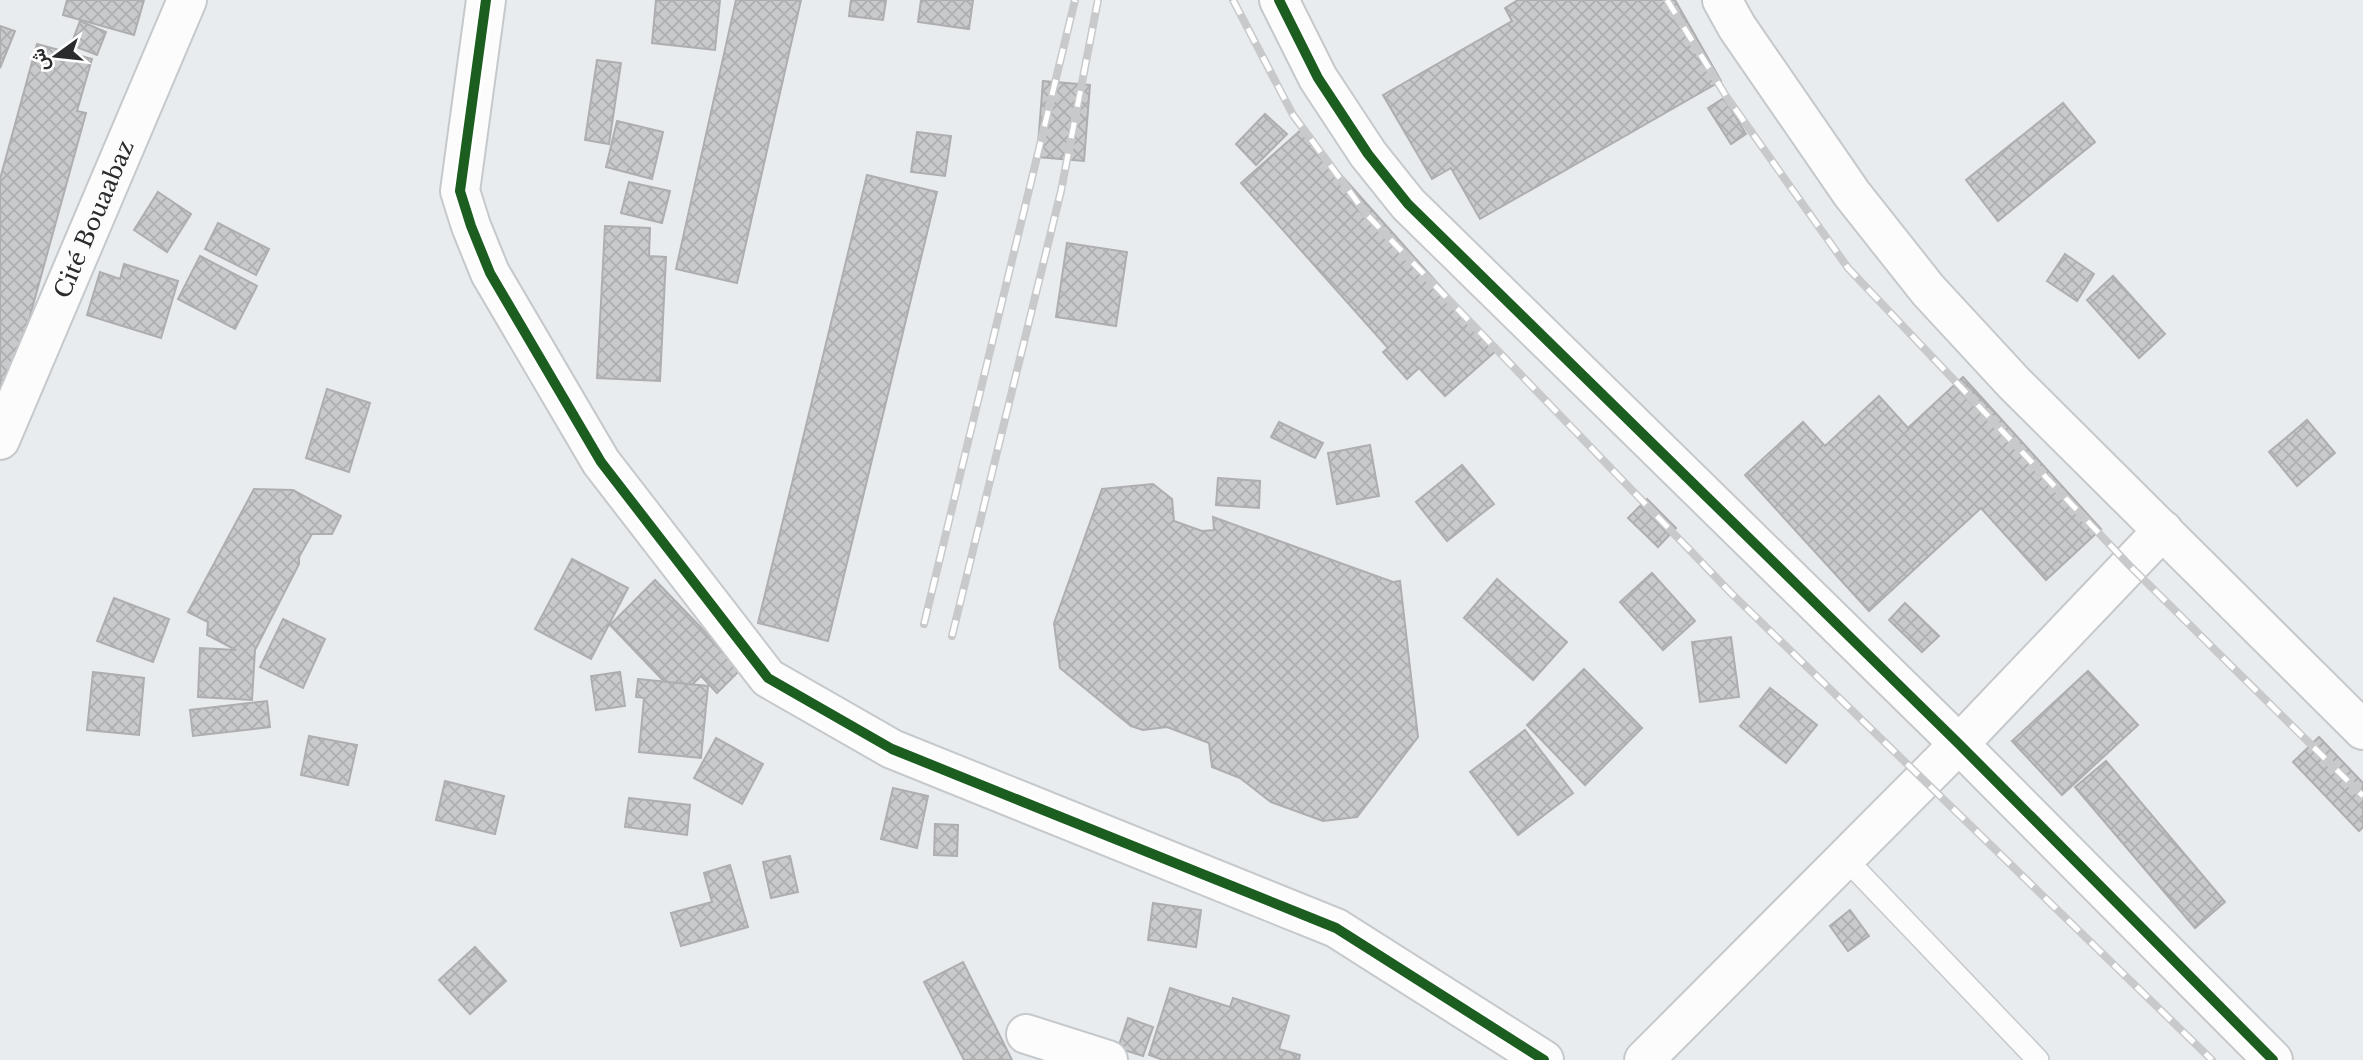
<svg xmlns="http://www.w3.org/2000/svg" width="2363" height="1060" font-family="'Libre Baskerville',Vazirmatn,serif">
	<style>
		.building { fill: url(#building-cross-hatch); stroke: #aeaeb0; stroke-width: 2 }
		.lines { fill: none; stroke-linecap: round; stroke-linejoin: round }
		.lane-casing { stroke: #c6c9cb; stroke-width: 24 }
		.street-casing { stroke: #c6c9cb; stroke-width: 42 }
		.primary-casing { stroke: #c6c9cb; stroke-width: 42 }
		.lane { stroke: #fcfcfd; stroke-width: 21 }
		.street { stroke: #fcfcfd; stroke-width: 38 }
		.primary { stroke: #fcfcfd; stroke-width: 38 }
		.rail-casing { stroke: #c8c9ca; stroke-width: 8 }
		.rail { stroke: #fff; stroke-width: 5; stroke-dasharray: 16; stroke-linecap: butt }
		.cycleway-casing { stroke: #fff; stroke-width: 15 }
		.cycleway { stroke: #1b5e20; stroke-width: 10 }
		.labels { text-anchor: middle; stroke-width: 7; stroke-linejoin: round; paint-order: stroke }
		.street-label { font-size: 23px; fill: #292b2d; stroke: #fff }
	</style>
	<defs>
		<pattern id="building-cross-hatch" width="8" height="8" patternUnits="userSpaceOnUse" patternTransform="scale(1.75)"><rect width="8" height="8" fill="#c9cacc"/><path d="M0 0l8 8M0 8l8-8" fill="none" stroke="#adaeb0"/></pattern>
	</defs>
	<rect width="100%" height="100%" fill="#e8ecef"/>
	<g class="building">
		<polygon points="67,0 144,0 134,35 63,15"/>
		<polygon points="656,0 720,0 715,50 652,43"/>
		<polygon points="736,0 801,0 737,283 676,269"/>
		<polygon points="851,0 886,0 883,20 849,16"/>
		<polygon points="921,0 973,0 969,29 918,22"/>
		<polygon points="1518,0 1675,0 1721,81 1480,219 1451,168 1432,179 1383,95 1512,21 1505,8"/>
		<polygon points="80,21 106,32 97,55 71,45"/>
		<polygon points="0,26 15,31 0,68"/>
		<polygon points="37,44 92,59 77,111 86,113 0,425 0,179"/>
		<polygon points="597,60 621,63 609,144 585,140"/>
		<polygon points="1043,81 1090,85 1084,161 1037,157"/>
		<polygon points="1724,98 1746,134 1731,144 1708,108"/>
		<polygon points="2063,103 2095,142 1998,221 1966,180"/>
		<polygon points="1265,114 1287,134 1256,165 1236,144"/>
		<polygon points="617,121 663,132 652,179 606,167"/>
		<polygon points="1301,130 1497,350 1445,396 1419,368 1407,379 1383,352 1388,348 1241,183"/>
		<polygon points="917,132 951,136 945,176 911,172"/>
		<polygon points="867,175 937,192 828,641 758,623"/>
		<polygon points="629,182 670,191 662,223 621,213"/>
		<polygon points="158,192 191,214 167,252 134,230"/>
		<polygon points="218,223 269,249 256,275 205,249"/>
		<polygon points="605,226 650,228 649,256 666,257 660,381 597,378"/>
		<polygon points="1067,243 1127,252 1116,326 1056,317"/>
		<polygon points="2065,254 2094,274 2077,301 2047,281"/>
		<polygon points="200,256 257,286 235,329 178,299"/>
		<polygon points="124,264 178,281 161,338 87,315 100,272 120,279"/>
		<polygon points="2113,276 2165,334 2139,358 2087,300"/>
		<polygon points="1963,377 2101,529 2046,580 1981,508 1869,611 1745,475 1803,422 1825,446 1879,396 1908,428"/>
		<polygon points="327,389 370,403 349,472 306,458"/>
		<polygon points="2307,420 2335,453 2297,486 2269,452"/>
		<polygon points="1279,422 1323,443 1315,458 1271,437"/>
		<polygon points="1370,445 1379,496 1337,504 1328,453"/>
		<polygon points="1462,465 1494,504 1447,541 1416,502"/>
		<polygon points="1218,478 1260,481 1259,508 1216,505"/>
		<polygon points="1153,484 1172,499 1174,521 1202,531 1214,530 1213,517 1393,582 1400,581 1418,737 1357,817 1323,821 1271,802 1240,778 1212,767 1209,743 1167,727 1143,730 1131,726 1060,668 1054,623 1102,489"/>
		<polygon points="254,489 293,490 341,516 332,534 312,534 299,557 299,564 255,650 252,700 198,697 200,648 236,650 207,635 208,622 188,612"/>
		<polygon points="1647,499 1676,528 1658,547 1628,518"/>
		<polygon points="572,559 628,588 591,659 535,629"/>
		<polygon points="1652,573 1695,621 1663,650 1620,602"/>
		<polygon points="1497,579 1567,642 1533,680 1464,618"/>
		<polygon points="655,580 741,669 717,693 701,676 679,697 610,625"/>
		<polygon points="114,598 169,619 153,662 97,641"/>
		<polygon points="1905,603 1939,636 1922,652 1889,620"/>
		<polygon points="283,619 325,639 303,688 260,667"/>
		<polygon points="1731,637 1739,697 1700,702 1692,642"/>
		<polygon points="1584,669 1642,728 1585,785 1527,725"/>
		<polygon points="2088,671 2138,725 2062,795 2012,741"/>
		<polygon points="93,672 144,678 139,735 87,730"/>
		<polygon points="620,672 625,706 596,710 591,676"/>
		<polygon points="638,679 708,686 701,758 639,752 644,698 636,697"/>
		<polygon points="1770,688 1817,725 1786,763 1740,726"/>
		<polygon points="267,701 270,727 193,736 190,710"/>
		<polygon points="1525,730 1573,793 1518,835 1470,772"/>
		<polygon points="309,736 357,745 348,785 301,775"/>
		<polygon points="2319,737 2363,783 2363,827 2359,831 2293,762"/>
		<polygon points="716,738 763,764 742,804 694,778"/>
		<polygon points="2106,761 2225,902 2195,928 2075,787"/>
		<polygon points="445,781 504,796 495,834 436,820"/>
		<polygon points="893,788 928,796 917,848 881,839"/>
		<polygon points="629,798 690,805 687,835 625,827"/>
		<polygon points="935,824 958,825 957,856 934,855"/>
		<polygon points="790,856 798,892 771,898 763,862"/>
		<polygon points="730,865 748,927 681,946 671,913 712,902 704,873"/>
		<polygon points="1153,903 1201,910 1196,947 1148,940"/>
		<polygon points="1850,910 1869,936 1848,951 1830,926"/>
		<polygon points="475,947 506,981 470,1014 439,980"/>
		<polygon points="963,962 1012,1060 964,1060 924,982"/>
		<polygon points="1170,988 1230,1007 1233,998 1289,1016 1279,1049 1300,1055 1299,1060 1163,1060 1149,1055"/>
		<polygon points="1128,1018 1153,1027 1143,1056 1118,1048"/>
	</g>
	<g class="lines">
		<g class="lane-casing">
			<polyline id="lane" points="1845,858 2038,1060"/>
		</g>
		<g class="street-casing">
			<g id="street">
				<polyline points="486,0 460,191 471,226 490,273 601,462 768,678 892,749 1336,928 1544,1060"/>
				<polyline points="1279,0 1318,78 1368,154 1408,204 1959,744 2273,1060"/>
				<path id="s1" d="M0,440L187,0"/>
				<polyline points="1026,1034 1108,1060"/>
				<polyline points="1644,1060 1959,744 2163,530"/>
			</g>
		</g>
		<g class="primary-casing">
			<polyline id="primary" points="1722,0 1737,27 1852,194 1928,290 2014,383 2363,730"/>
		</g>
		<use href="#lane" class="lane"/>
		<use href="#street" class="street"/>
		<use href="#primary" class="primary"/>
		<g class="rail-casing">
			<g id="rail">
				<polyline points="1233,0 1293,115 1367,215 1732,594 2212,1060"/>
				<polyline points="1667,0 1726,96 1848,268 2129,565 2363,796"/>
				<polyline points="924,624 1075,0"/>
				<polyline points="952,636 1061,191 1098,0"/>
			</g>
		</g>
		<use href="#rail" class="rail"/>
		<g class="cycleway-casing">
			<g id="cycleway">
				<polyline points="486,0 460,191 471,226 490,273 601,462 768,678 892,749 1336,928 1544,1060"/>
				<polyline points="1279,0 1318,78 1368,154 1408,204 1959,744 2273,1060"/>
			</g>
		</g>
		<use href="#cycleway" class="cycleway"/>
	</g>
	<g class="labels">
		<g class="street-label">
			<text dy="8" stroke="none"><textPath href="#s1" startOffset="240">Cité Bouaabaz</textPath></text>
		</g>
	</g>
	<g transform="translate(56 56) rotate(255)" stroke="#ffffff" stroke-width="5" paint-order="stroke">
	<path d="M0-5L12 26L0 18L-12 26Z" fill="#292b2d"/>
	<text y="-10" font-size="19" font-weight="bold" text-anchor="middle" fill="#292b2d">ش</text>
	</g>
</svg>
